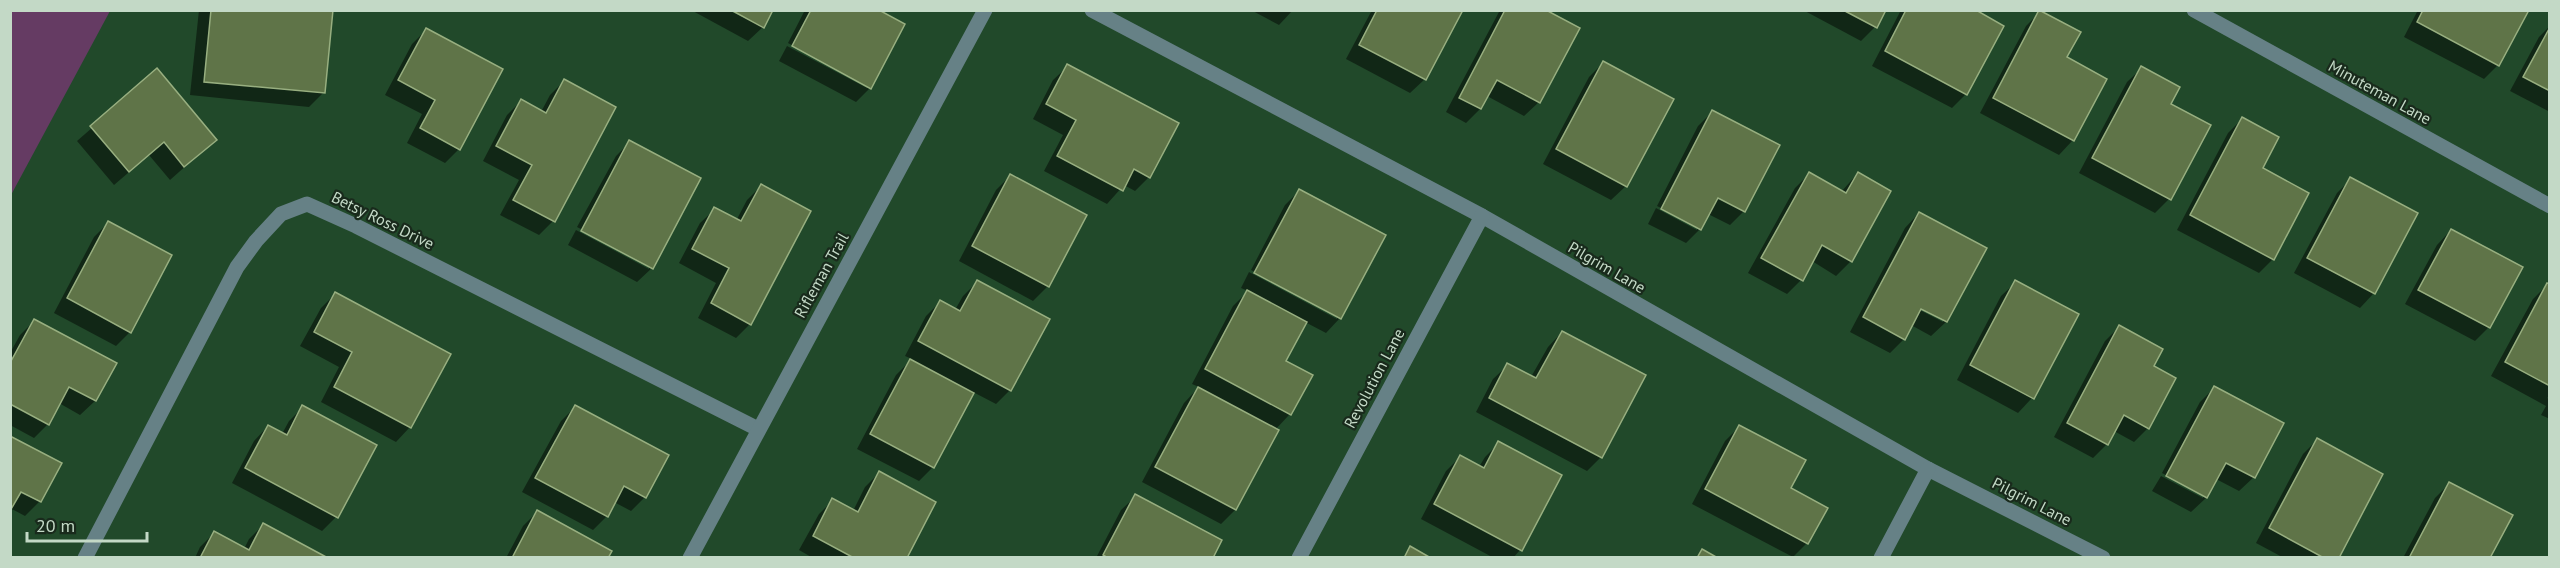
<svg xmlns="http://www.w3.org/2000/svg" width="2560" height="568" font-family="'PT Sans',sans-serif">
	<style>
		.green { fill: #653b63 }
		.shadow { fill: #0007; fill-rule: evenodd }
		.building { fill: #5f7448; stroke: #98af80; stroke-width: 1.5 }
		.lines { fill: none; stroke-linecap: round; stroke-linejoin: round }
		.minor { stroke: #668186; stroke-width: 15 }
		.labels { text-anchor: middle; stroke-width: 4.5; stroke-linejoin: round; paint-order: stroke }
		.street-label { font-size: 16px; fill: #c3d9c6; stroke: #192a1c }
	</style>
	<rect width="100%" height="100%" fill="#21492a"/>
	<polygon class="green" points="11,10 110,11 11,195 10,11"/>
	<g class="shadow">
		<polygon points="199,10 332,10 323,93 309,107 190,95"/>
		<polygon points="691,10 728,10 763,27 748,41"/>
		<polygon points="805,10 876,10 870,88 856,102 779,61 787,46 867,88 867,85 788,43"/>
		<polygon points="1251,10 1293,10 1279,25"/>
		<polygon points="1372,10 1461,10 1425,79 1410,93 1346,59"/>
		<polygon points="1500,10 1543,10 1539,102 1524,116 1487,96 1480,109 1466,123 1446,112"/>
		<polygon points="1803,10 1884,10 1875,27 1861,41"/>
		<polygon points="1901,10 1973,10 1966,94 1952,108 1872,66"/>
		<polygon points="2418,10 2527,10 2498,65 2484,79 2404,37"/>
		<polygon points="2040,12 2065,58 2105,79 2073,140 2059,155 1980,113 2026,26"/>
		<polygon points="2550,26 2550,112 2510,91 2539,37"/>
		<polygon points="426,30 459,149 445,163 407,143 422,114 385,95 412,44"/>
		<polygon points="1603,63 1626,186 1611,200 1543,164 1589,77"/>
		<polygon points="1068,66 1149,177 1135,191 1124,185 1107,204 1044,171 1063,135 1033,119 1053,80"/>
		<polygon points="2142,68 2169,104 2169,199 2155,213 2079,173 2127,82"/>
		<polygon points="157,71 215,140 170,180 149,155 114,185 77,141"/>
		<polygon points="564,81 614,108 553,221 539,235 500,215 519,180 483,161 507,115 521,101 541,112 550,95"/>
		<polygon points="1712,112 1744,211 1730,225 1708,214 1700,229 1686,243 1648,224 1656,208 1697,230 1697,226 1657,206 1698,126"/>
		<polygon points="2242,119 2261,169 2273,259 2259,273 2177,230 2228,133"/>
		<polygon points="630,142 699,179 652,268 637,282 568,245 576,230 649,269 649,265 577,227 616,156"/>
		<polygon points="1858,173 1889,191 1851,261 1836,276 1812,261 1801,280 1787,294 1748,273 1795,188 1809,174 1841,192"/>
		<polygon points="1010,176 1085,216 1048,286 1033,301 959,261 996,190"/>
		<polygon points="2351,179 2416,214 2374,293 2360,308 2294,273 2337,193"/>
		<polygon points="761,186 750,324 736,338 698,318 716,283 679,263 700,223 715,209 736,221 747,200"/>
		<polygon points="1299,191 1384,236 1340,318 1326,333 1305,322 1284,361 1290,414 1275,430 1277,431 1235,510 1221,524 1142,482 1184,403 1199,387 1192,384 1233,306 1248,291 1241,288 1249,272 1337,319 1337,315 1251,270 1285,205"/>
		<path d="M1919,213L1984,248L1946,322L1931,336L1911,325L1904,339L1890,353L1850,332L1905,228ZM1916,304L1943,319V322L1914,307Z"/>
		<polygon points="108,223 130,332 116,346 54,313 94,237"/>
		<polygon points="2451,230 2489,327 2475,341 2405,304 2437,245"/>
		<polygon points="977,282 1010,390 996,404 973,392 933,467 919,481 857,449 896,375 912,359 905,356 926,316 940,302 955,310 963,296"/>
		<polygon points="2016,282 2077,315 2032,398 2018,413 1957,380 2001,296"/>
		<polygon points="2547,285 2550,286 2550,396 2547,398 2550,399 2550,419 2541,415 2546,406 2491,376 2533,299"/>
		<polygon points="335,294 449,354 410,427 396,442 321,402 339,367 300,346 321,308"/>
		<polygon points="34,321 115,363 95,401 80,415 59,403 48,424 34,438 10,425 10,353 20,335"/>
		<polygon points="2119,327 2152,367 2148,428 2134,442 2114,431 2107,444 2093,458 2054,437 2105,341"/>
		<polygon points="1562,332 1601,457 1587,471 1476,412 1493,379 1508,365 1531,377 1548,347"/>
		<polygon points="2214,388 2254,477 2239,491 2216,479 2206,498 2191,512 2152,491 2161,476 2203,498 2203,495 2162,473 2200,402"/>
		<polygon points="303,407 336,517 322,531 232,483 254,441 268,426 282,434 289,421"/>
		<polygon points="575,407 645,497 631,511 614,502 607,516 593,530 522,492 561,421"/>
		<polygon points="1739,427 1789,489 1807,543 1793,557 1692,504 1725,441"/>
		<polygon points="10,438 60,464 39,502 25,516 10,508"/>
		<polygon points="2317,440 2337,558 2284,558 2256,543 2303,454"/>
		<polygon points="1499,443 1520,550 1513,558 1494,558 1421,519 1446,471 1460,457 1479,467 1485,457"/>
		<polygon points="879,473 905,558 813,558 799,550 819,514 833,500 853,511 865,487"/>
		<polygon points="2450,483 2489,558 2403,558 2435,498"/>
		<polygon points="1136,496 1211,558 1096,558 1121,510"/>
		<polygon points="537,512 607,558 506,558 523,526"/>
		<polygon points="263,525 325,558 195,558 200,547 214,533 244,549 249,539"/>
	</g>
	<g class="building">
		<polygon points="211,10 333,10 325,93 204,82"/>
		<polygon points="731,10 773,10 764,28"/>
		<polygon points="811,10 879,10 905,24 871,89 792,46"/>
		<polygon points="1377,10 1463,10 1426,80 1359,45"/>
		<polygon points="1505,10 1546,10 1580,28 1540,103 1497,80 1481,109 1459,98"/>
		<polygon points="1843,10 1886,10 1877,28"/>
		<polygon points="1906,10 1976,10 2004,26 1967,95 1885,51"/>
		<polygon points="2039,10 2081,32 2067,57 2107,79 2074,141 1993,98"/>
		<polygon points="2423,10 2529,10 2499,66 2417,22"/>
		<polygon points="2550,27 2550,91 2523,77"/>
		<polygon points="426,28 503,69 460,150 420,128 435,100 398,80"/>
		<polygon points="1603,61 1674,99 1627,187 1556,149"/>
		<polygon points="1067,64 1179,123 1150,178 1134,169 1123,191 1057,156 1076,120 1046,104"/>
		<polygon points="2141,66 2180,87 2171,104 2211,125 2171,200 2092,158"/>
		<polygon points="157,68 217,140 184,167 164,142 129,172 90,126"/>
		<polygon points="564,79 616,107 555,222 513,200 532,165 496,146 521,99 546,113"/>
		<polygon points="1712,110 1780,145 1745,212 1718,198 1701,230 1661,209"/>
		<polygon points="2242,117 2279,137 2263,168 2309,193 2274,260 2190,215"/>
		<polygon points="629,140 701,178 653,269 581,231"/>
		<polygon points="1809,172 1846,193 1858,172 1891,191 1852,262 1822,245 1803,281 1761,258"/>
		<polygon points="1010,174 1087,215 1049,287 972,246"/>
		<polygon points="2350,177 2418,213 2375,294 2307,258"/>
		<polygon points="761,184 811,211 751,325 711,303 729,268 692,249 714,207 741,221"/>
		<polygon points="1299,189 1386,235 1341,319 1254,273"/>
		<polygon points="1919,212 1987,248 1947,322 1921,309 1905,340 1863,317"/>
		<polygon points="108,221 172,255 131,333 67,298"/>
		<polygon points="2451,229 2523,267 2490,328 2418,290"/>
		<polygon points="977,280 1050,319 1011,391 918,341 940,300 960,311"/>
		<polygon points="2015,280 2079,314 2034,399 1970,365"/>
		<polygon points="2547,283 2550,284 2550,386 2505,362"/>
		<polygon points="1247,290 1307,322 1286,361 1313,375 1291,415 1205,369"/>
		<polygon points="335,292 451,354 411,428 334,387 352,352 314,332"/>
		<polygon points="34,319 117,363 96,401 69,387 49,425 10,404 10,363"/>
		<polygon points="2119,325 2163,349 2154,366 2176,378 2149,429 2124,415 2108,445 2067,423"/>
		<polygon points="1562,331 1646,375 1602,458 1489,398 1507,363 1536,378"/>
		<polygon points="910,359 974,393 934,468 870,434"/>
		<polygon points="2214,386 2284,423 2255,478 2226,463 2207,498 2166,476"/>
		<polygon points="1198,387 1279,430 1236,510 1155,467"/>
		<polygon points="302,405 377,445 338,518 245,468 268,425 287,435"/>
		<polygon points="575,405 669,455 646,498 624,486 608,517 535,478"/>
		<polygon points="1739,425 1806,460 1791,488 1828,508 1808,544 1705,489"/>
		<polygon points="10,436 62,463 41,502 21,492 10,511"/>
		<polygon points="2317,438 2383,474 2339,558 2324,558 2269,528"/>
		<polygon points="1498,441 1562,475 1522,551 1434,504 1460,455 1484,468"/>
		<polygon points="879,471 936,502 907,558 854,558 813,536 832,498 858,512"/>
		<polygon points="2449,482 2513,515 2490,558 2409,558"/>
		<polygon points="1135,494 1222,540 1213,558 1108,558 1103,555"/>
		<polygon points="537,510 612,551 608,558 512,558"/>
		<polygon points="263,523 328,558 200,558 214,531 249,550"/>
		<polygon points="1410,546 1431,558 1404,558"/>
		<polygon points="1702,549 1718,558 1697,558"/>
	</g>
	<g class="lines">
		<g class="minor">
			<polyline points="1092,10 1482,216 1928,469 2103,558"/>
			<polyline points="2194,10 2550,206"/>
			<polyline points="85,558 237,267 256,241 281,214 307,204 356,226 758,429"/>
			<polyline points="690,558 985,10"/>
			<polyline points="1299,558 1482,216"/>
			<polyline points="1881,558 1928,469"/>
		</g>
	</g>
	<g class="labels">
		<g class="street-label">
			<text transform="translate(2380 92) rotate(29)" y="6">Minuteman Lane</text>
			<text transform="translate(383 220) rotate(26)" y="6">Betsy Ross Drive</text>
			<text transform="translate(1607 267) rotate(30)" y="6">Pilgrim Lane</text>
			<text transform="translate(821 275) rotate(-61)" y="6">Rifleman Trail</text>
			<text transform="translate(1374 378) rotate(-62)" y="6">Revolution Lane</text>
			<text transform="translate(2032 501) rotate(27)" y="6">Pilgrim Lane</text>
		</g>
	</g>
	<rect width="2560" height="568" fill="none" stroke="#c3d9c6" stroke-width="24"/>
	<path d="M27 532v9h120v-9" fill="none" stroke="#c3d9c6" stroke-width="3"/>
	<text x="36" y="532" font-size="18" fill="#c3d9c6" stroke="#192a1c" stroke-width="4.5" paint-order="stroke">20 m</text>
</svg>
